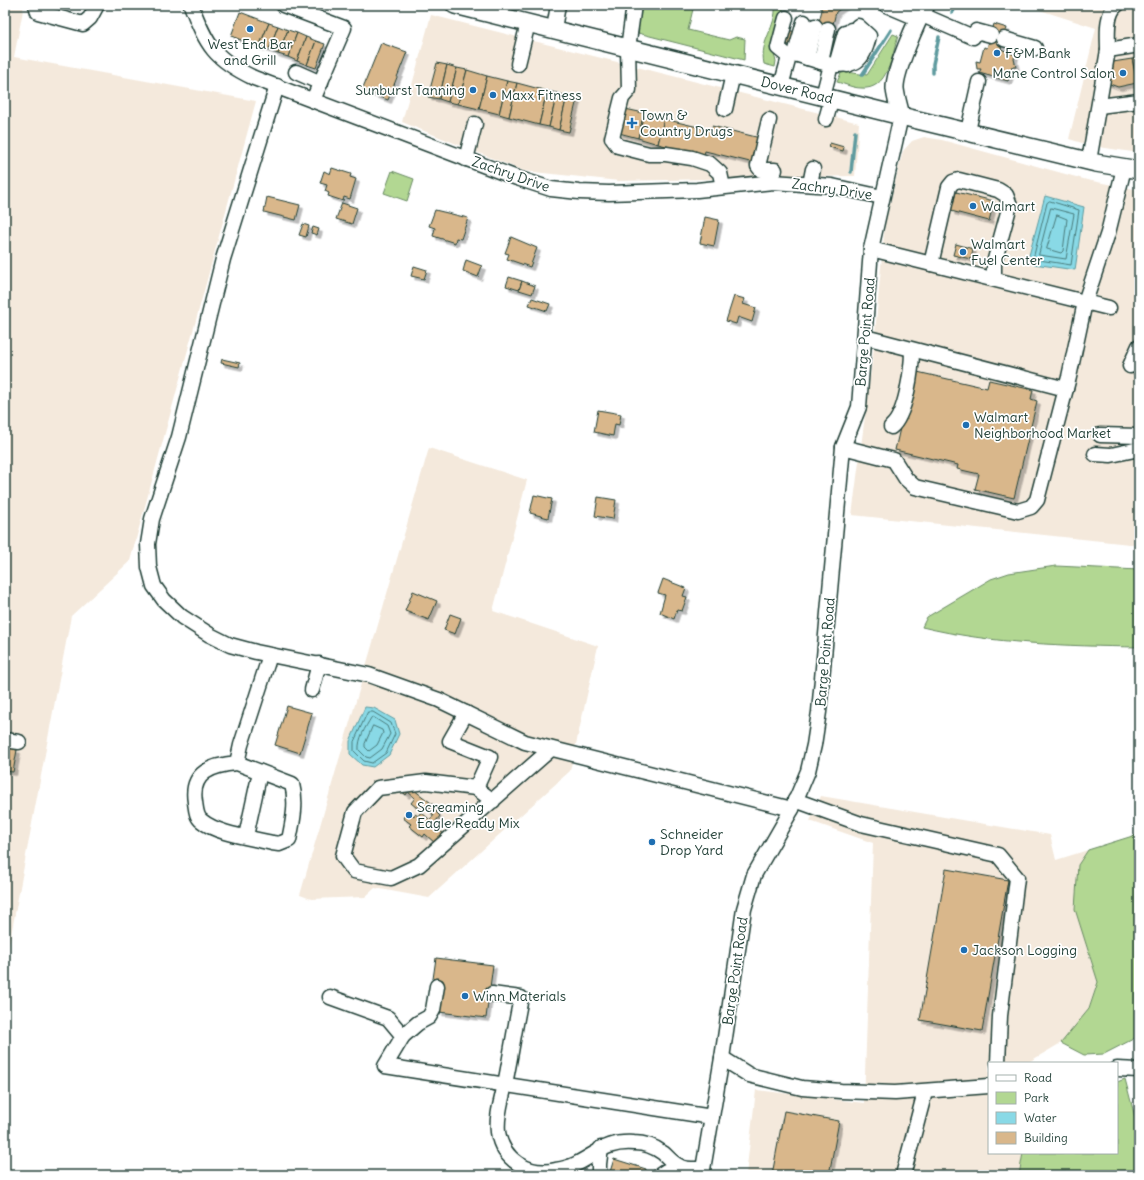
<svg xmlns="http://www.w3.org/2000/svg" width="1144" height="1180" font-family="Delius,sans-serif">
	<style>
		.built { fill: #f4e9dc }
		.green { fill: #b2d792; stroke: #688a63 }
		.water { fill: #89d9e6; stroke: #5f9b9f }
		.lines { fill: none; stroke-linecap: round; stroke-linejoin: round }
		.shore { stroke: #497b7b; stroke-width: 1 }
		.stream { stroke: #5f9b9f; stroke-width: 3.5 }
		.building { fill: #d9b78b; stroke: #1f3d34; filter: url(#shadow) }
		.minor-casing { stroke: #1f3d34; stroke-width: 17 }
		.major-casing { stroke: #1f3d34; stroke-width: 20 }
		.minor { stroke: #fff; stroke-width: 14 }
		.major { stroke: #fff; stroke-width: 17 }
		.poi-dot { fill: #1f6fb2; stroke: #fff; stroke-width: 1.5 }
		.labels { text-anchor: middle; stroke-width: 3.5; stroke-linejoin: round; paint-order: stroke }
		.poi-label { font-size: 14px; fill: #1f3d34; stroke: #fff; text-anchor: start }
		.street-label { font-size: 14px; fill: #1f3d34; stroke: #fff }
	</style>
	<defs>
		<filter id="shadow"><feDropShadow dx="3.5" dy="3.5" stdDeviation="0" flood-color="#0004"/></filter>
	</defs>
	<rect width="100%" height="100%" fill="#fff"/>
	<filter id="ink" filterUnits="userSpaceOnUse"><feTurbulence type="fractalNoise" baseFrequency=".025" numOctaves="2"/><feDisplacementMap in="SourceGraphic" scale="8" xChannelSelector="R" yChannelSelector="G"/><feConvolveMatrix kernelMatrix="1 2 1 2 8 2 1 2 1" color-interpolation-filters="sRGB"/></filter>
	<g filter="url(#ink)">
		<g class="built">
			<polygon points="5,5 24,5 14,57 256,101 130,561 71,616 5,967"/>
			<polygon points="1024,5 1139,5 1139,153 1092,146 1069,139 1096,28"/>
			<polygon points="431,15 859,123 855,176 619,181 524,171 402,122"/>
			<polygon points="924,137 942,140 1087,180 1139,190 1139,545 852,515 873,355 885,223 903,151 912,141"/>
			<polygon points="429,448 527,480 493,611 598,646 570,771 429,898 375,888 365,897 311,899 300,895"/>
			<polygon points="821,796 1050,835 1056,860 1088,850 1078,866 1086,945 1098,981 1089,1009 1061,1043 1027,1063 989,1063 989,1153 1023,1153 1019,1175 746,1175 756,1090 864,1103 873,843 810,821"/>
		</g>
		<g class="green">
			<polygon points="640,5 694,5 688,30 729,40 736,37 745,39 744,60 638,33 636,24"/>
			<path d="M775,5H784L773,52L776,61L775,67L764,64C759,40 777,28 775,5Z"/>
			<path d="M893,34L898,36C892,55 888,91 861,88C853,88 845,84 837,82L841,73L846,72L867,75Z"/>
			<polygon points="392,171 414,179 407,201 384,193"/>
			<path d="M1056,566L1139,570V647C1067,646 992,644 922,627L927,617L991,579L1009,573Z"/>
			<polygon points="1139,834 1139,1036 1104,1054 1084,1055 1061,1043 1089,1009 1098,982 1075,909 1078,865 1088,850"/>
			<polygon points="1125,1079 1139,1132 1139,1175 1019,1175 1023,1153 1117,1153 1117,1082"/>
		</g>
		<g class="water">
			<polygon points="1045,196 1084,207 1075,270 1027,263"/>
			<polygon points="365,707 374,708 395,720 399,734 389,755 373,767 362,765 350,754 350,741"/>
		</g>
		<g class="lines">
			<g class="shore">
				<polygon points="1050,201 1079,210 1071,265 1033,259 1047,203"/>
				<polygon points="1051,208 1074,214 1066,259 1039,255"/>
				<polygon points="1057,215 1067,219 1063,251 1061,253 1047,249"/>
				<polygon points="368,712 373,712 391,723 395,734 386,753 372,763 364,761 354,751 354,742"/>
				<path d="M373,717L387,726L390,734L382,749L370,758L366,757L359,750C358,739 365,728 371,718Z"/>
				<polygon points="373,726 382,730 383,733 377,745 369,751 365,747 365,744"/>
			</g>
			<g class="stream">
				<polyline points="952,13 957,5"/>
				<polyline points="933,73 933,64 939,37"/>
				<polyline points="862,75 891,30"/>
				<polyline points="851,172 855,132"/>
			</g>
		</g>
		<g class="building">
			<polygon points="819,5 846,5 836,12 829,41 856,48 853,61 785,44 788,30 815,37 822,10"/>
			<polygon points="240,12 269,23 259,47 231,36"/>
			<polygon points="269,23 278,26 269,50 259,47"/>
			<polygon points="994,24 1007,28 1001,49 1015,55 1014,59 1016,67 1012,67 1008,81 979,73 981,69 977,69 976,61 980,62 984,47 987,48"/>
			<polygon points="278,26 288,30 278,54 269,50"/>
			<polygon points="288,30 297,33 288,57 278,54"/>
			<polygon points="297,33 306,37 297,61 288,57"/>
			<polygon points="306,37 316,41 307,65 297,61"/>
			<polygon points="316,41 325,44 316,68 307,65"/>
			<polygon points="381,43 407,52 388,100 362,90"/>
			<polygon points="1139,57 1139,83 1137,83 1132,59"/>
			<polygon points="1132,59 1137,83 1118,87 1107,83 1113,62"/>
			<polygon points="437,63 447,65 439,99 428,97"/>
			<polygon points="447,65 457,68 448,102 439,99"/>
			<polygon points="457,68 467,70 458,104 448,102"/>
			<polygon points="467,70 487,76 479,109 458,104"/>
			<polygon points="487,76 507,81 499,114 479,109"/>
			<polygon points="507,81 517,83 509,117 499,114"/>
			<polygon points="517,83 547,91 539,125 509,117"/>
			<polygon points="547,91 557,93 549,127 539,125"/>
			<polygon points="557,93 567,96 559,130 549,127"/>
			<polygon points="567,96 577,99 569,132 559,130"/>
			<polygon points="625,109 644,113 638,138 619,133"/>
			<polygon points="644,113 664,119 658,144 638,138"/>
			<polygon points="664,119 711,130 712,126 760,138 754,163 705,151 704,155 658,144"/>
			<polygon points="830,143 844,147 843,151 829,147"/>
			<polygon points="332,168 351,174 350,177 356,179 350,199 344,197 343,201 328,196 329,193 325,191 327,185 320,183 324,171 330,174"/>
			<polygon points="956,192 994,201 989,221 951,211"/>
			<polygon points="267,197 300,205 296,220 264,212"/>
			<polygon points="342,203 357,208 352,224 336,219"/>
			<polygon points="435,210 468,218 461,239 456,238 455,243 433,236 435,228 429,226"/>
			<polygon points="705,217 719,220 714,246 700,243"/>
			<polygon points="303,224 309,226 306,237 299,235"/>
			<polygon points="313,227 319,229 317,235 311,233"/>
			<polygon points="511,237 537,248 530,267 507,259 509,254 505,253"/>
			<polygon points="956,244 973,249 971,259 953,255"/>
			<polygon points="466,260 482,266 478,277 463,271"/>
			<polygon points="414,266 427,270 424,279 411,276"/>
			<polygon points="509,277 522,281 519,290 506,286"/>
			<polygon points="522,281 535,286 532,294 519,290"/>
			<polygon points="734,296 745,299 743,304 756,308 752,322 738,317 736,324 726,321"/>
			<polygon points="532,298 550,304 547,311 529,305"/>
			<polygon points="222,359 240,363 239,367 221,363"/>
			<polygon points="913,371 987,388 989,380 1033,390 1031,399 1037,401 1014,498 975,489 979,474 957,469 958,465 895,450"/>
			<polygon points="598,410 621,414 619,425 615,424 613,436 594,432"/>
			<polygon points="534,495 552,499 548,518 530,513"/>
			<polygon points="598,497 616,500 613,519 595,516"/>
			<polygon points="663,579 686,588 683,596 687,597 682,611 677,610 674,619 660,613 665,595 658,593"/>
			<polygon points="413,591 437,601 429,620 405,611"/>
			<polygon points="450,614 461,618 455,634 444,630"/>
			<polygon points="287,706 312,713 300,753 275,745"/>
			<polygon points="5,747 17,750 13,772 5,771"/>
			<polygon points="410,787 439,809 436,812 440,816 433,825 444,834 436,844 425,834 423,837 409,826 411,824 403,818 408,811 414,816 415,814 418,816 421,812 430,820 434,815 428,811 431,808 428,805 425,808 420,804 417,808 411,803 415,798 408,792 406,795 400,790"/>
			<polygon points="946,869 1008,880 982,1031 920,1020"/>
			<polygon points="436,958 493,965 486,1018 439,1012 443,980 433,979"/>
			<polygon points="784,1111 839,1121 829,1175 772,1175"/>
			<polygon points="614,1159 646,1169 645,1175 609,1175"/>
		</g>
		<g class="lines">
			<g class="minor-casing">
				<g id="minor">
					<polyline points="36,5 38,12 83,24 90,18 97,5"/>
					<path d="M191,5C207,46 214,59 254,78L517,178L551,189L579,192L609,193L697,190L773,182L832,186L882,197"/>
					<polyline points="283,5 344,28 313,100"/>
					<polyline points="634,5 628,48 629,90 622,98 612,138 618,146 649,154 666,154 692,158 710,164 720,173 723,187"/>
					<polyline points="886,5 919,19"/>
					<polyline points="920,14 973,37"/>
					<polyline points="554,29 558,5"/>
					<polyline points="976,31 991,35"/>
					<polyline points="1004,39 1035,48"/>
					<path d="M1108,50C1108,38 1105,13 1117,5"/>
					<polyline points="795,54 804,22"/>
					<polyline points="789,57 795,54 831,65"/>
					<polyline points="807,58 815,26"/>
					<polyline points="821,62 828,29"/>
					<polyline points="518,64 528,23"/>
					<polyline points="836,65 845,33"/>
					<polyline points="848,65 855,39 851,30"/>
					<polyline points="296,72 321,83"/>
					<polyline points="277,86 223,259 179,437 152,519 148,544 149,567 154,586 164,600 182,617 210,635 230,645 256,652 369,675 439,700 525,742 792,809"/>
					<polyline points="781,86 789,57 778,48 786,18"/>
					<path d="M823,96L831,65C856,65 863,63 869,36L858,26"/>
					<polyline points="1099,106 1139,101"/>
					<polyline points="725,109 733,74"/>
					<polyline points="826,119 832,98"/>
					<polyline points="769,120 758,166 761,170 775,170"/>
					<polyline points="968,131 979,82"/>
					<polyline points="466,159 475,124"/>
					<polyline points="1089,161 1108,50 1139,45"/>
					<polyline points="810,184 813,169"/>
					<polyline points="871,249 1109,308"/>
					<polyline points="931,264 949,187 953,182 959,180 998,190 1006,195 1010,205 994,263 994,279"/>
					<polyline points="865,337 1066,389"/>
					<polyline points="1130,366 1139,346"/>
					<path d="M891,427C906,415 912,369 912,350"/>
					<polyline points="1100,435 1139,436"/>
					<polyline points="843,447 894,460 906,479 915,487 1018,511 1031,507 1037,500 1069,377 1085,302 1108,233 1124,168"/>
					<polyline points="1095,454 1111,455 1139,449"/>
					<polyline points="312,690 319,664"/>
					<polyline points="466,713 450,741 490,757 476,788"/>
					<polyline points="5,740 19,742"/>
					<path d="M237,763C213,765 190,772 195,802C196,808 196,817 202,821C217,834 253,838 272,843L279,844L289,840C293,821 297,803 292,784L237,763L241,745L270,655"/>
					<polyline points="795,800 861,824 998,855 1017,878 1000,1016 998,1063"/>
					<polyline points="493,801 476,788 426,782 378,788 355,812 343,856 354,871 391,878 419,865 551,749"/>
					<polyline points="246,836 260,772"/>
					<polyline points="437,986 433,1010 429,1017 418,1023 403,1036 385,1066 712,1117"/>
					<path d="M492,994L521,998C515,1026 511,1055 505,1084C502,1100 496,1115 498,1132C502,1159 529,1177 556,1170C562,1169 570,1167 576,1164C598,1153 607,1141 634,1143C644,1143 655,1147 663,1153C668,1157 672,1163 679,1166C685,1170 696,1169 703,1169"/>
					<polyline points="330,997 388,1018 403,1036"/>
					<polyline points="722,1058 749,1075 802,1088 841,1091 895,1093 989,1086"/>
					<polyline points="1117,1069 1139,1070"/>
					<polyline points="599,1175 599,1164 601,1148"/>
					<polyline points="660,1175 666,1171 680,1167"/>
					<polyline points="702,1175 722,1058 744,909 754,875 792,809 808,771 814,745 819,712 843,447 859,407 871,249 901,116"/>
					<polyline points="903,1175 925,1092"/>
				</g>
			</g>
			<g class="major-casing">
				<g id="major">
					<polyline points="455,5 901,116 1096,163 1139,170"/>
					<path d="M901,116C899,107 896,98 895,89C894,72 917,20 926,5"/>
				</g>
			</g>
			<use href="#minor" class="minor"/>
			<use href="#major" class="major"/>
		</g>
	</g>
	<g class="poi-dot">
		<circle cx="250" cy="29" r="4"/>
		<circle cx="997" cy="53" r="4"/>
		<circle cx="1123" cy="73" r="4"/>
		<circle cx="473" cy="90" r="4"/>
		<circle cx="493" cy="95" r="4"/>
		<path d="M630 117h4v4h4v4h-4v4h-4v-4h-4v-4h4z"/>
		<circle cx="973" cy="206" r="4"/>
		<circle cx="963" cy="252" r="4"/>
		<circle cx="966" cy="425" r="4"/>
		<circle cx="409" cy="815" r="4"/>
		<circle cx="652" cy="842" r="4"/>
		<circle cx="964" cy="950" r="4"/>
		<circle cx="465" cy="996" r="4"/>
	</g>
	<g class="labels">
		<g class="poi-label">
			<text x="250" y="49" text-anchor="middle">West End Bar<tspan x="250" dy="16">and Grill</tspan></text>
			<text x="1005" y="58">F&amp;M Bank</text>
			<text x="1115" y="78" text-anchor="end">Mane Control Salon</text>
			<text x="465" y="95" text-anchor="end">Sunburst Tanning</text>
			<text x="501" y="100">Maxx Fitness</text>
			<text x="640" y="120">Town &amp;<tspan x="640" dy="16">Country Drugs</tspan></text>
			<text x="981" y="211">Walmart</text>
			<text x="971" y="249">Walmart<tspan x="971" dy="16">Fuel Center</tspan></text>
			<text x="974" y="422">Walmart<tspan x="974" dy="16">Neighborhood Market</tspan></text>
			<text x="417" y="812">Screaming<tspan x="417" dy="16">Eagle Ready Mix</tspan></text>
			<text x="660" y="839">Schneider<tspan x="660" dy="16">Drop Yard</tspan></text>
			<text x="972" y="955">Jackson Logging</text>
			<text x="473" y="1001">Winn Materials</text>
		</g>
		<g class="street-label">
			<text transform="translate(797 90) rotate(14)" y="5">Dover Road</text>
			<text transform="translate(511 174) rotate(19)" y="5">Zachry Drive</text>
			<text transform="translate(832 189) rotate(8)" y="5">Zachry Drive</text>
			<text transform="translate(865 332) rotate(-85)" y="5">Barge Point Road</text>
			<text transform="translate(825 652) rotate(-85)" y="5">Barge Point Road</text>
			<text transform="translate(735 971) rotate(-82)" y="5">Barge Point Road</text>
		</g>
	</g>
	<rect width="1144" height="1180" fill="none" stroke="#fff" stroke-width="20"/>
	<rect x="10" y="10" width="1124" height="1160" fill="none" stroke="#1f3d34" stroke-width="1.5" filter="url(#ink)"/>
	<rect x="988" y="1062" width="130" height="92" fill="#ffffff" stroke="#a5b1ae"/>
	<rect x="996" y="1075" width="20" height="6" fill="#ffffff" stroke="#a5b1ae"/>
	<text x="1024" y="1082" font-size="12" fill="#1f3d34">Road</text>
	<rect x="996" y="1092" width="20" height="12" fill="#b2d792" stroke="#a5b1ae"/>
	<text x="1024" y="1102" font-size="12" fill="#1f3d34">Park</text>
	<rect x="996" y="1112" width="20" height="12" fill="#89d9e6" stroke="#a5b1ae"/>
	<text x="1024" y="1122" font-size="12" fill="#1f3d34">Water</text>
	<rect x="996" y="1132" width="20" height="12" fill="#d9b78b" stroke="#a5b1ae"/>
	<text x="1024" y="1142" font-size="12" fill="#1f3d34">Building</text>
</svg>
